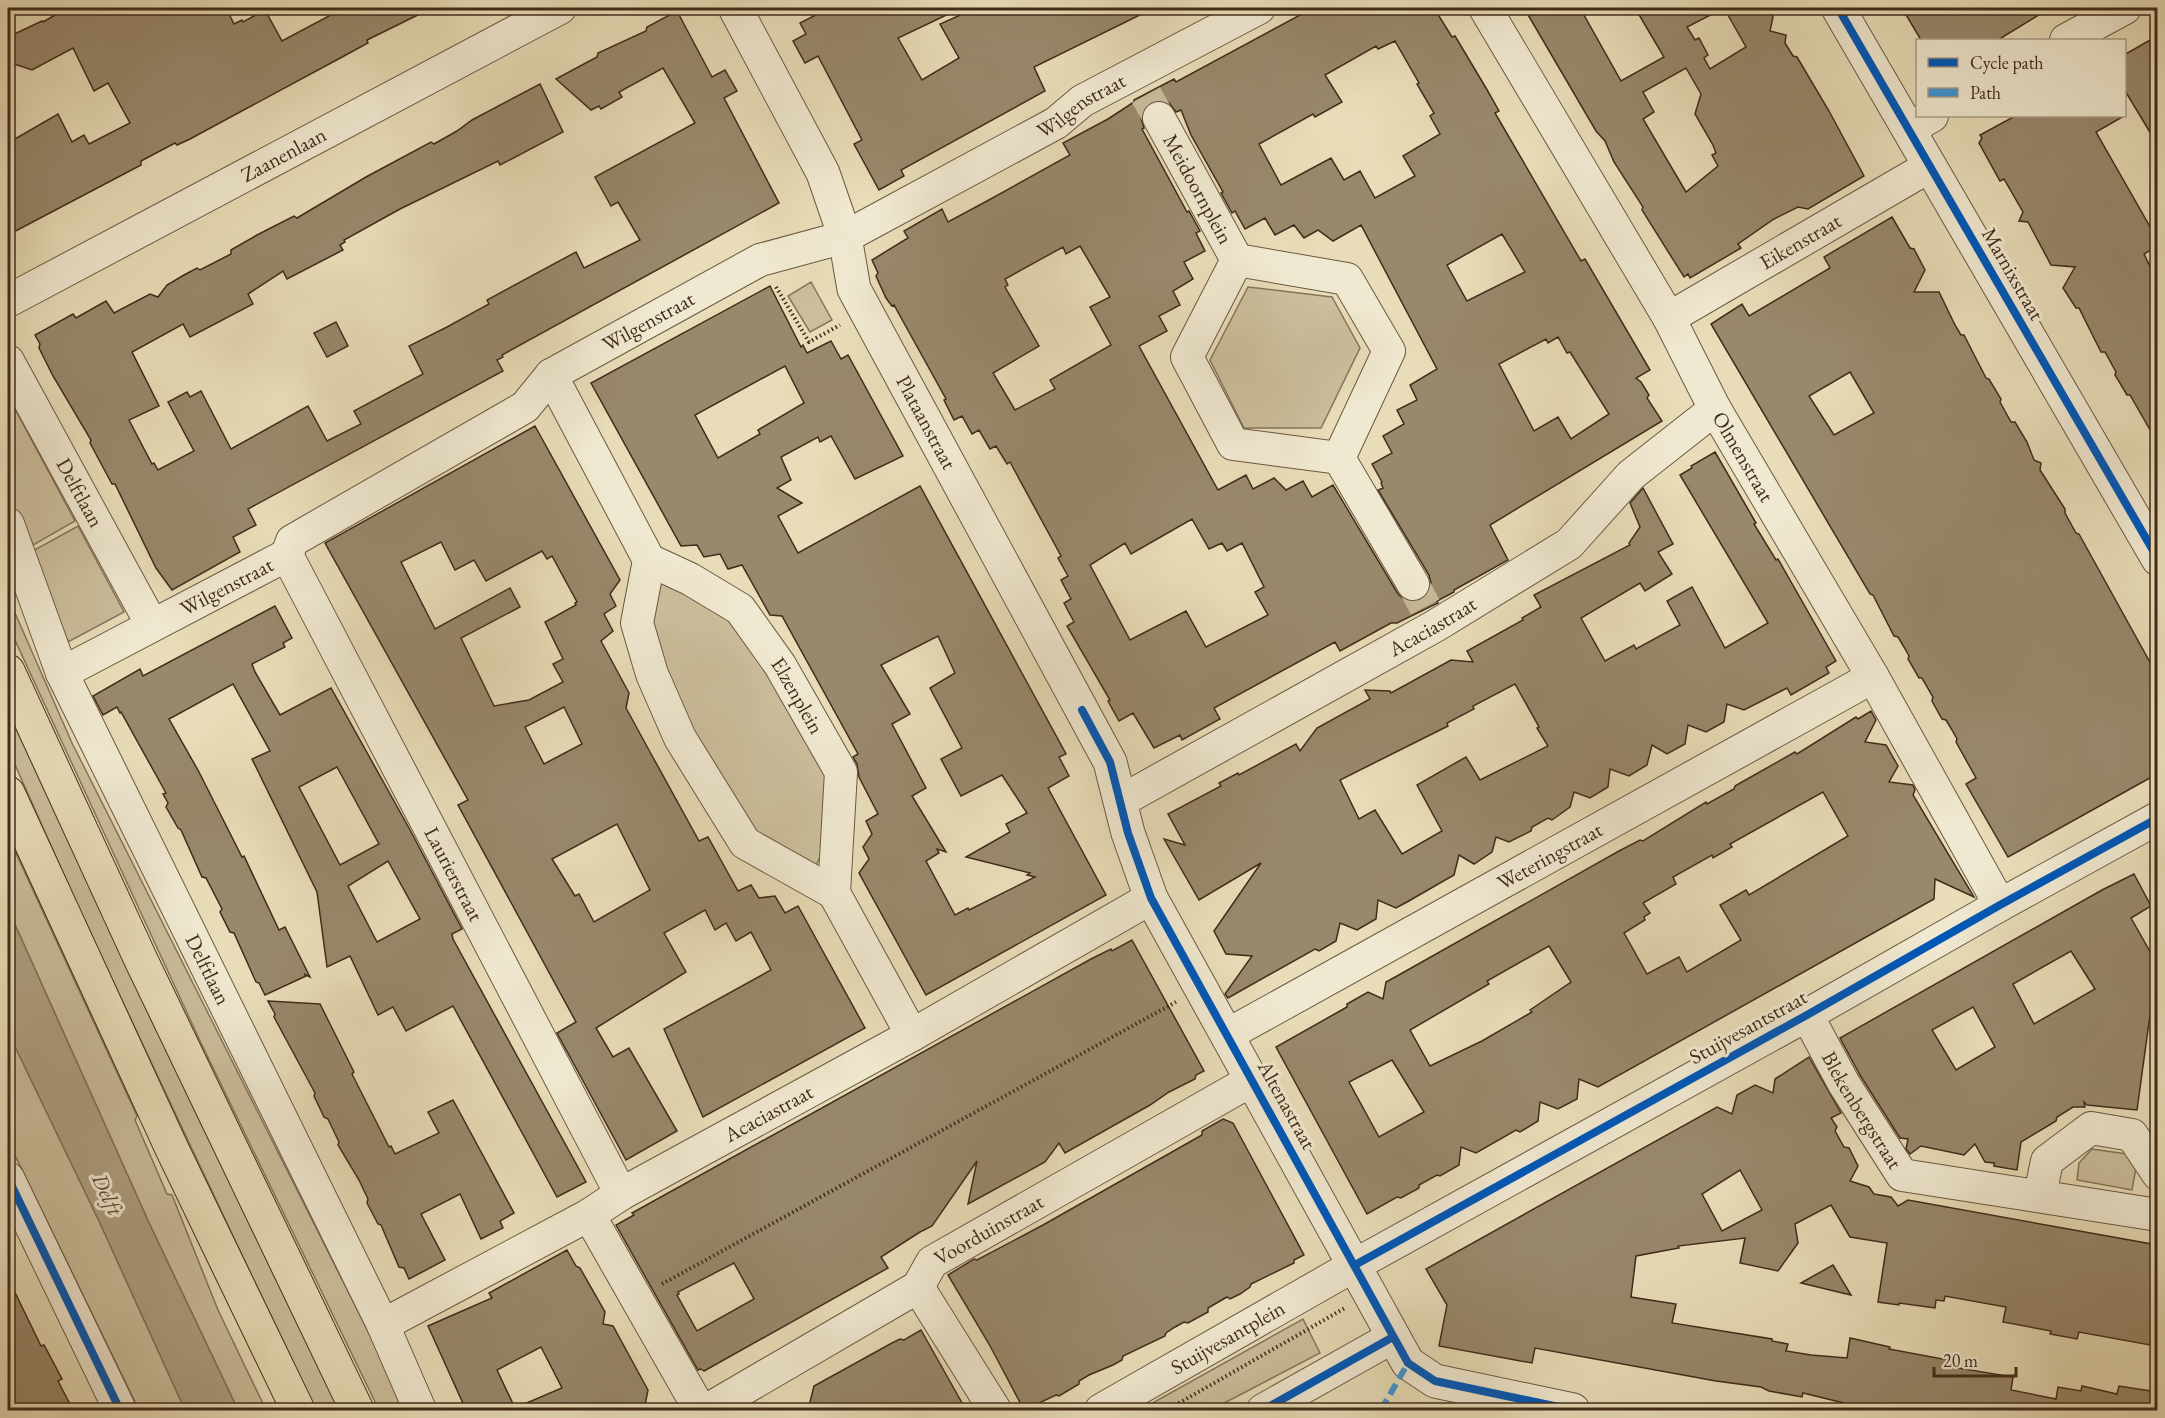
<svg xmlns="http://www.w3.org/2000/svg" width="2165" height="1418" font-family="'EB Garamond',serif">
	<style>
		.green { fill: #ccbf9d; stroke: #86755c; stroke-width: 1.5 }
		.water { fill: #afa082; stroke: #837158; stroke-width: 1.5 }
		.building { fill: #98886c; stroke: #412b1a; stroke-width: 1.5; fill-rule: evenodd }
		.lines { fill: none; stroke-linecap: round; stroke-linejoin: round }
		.minor-tunnel { stroke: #c7b998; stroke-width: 32; stroke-dasharray: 32 16; stroke-linecap: butt }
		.minor-casing { stroke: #6b5842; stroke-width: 34 }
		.tertiary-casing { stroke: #6b5842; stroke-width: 35 }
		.primary-casing { stroke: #412b1a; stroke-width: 35 }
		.path { stroke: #412b1a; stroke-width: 4; stroke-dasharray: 1.5 3; stroke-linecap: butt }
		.minor { stroke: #f0e9d1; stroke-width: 32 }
		.tertiary { stroke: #f0e9d1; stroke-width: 33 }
		.primary { stroke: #e8ddb8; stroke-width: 33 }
		.quiet { stroke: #3f96d4; stroke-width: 6; stroke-dasharray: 12 6; stroke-linecap: butt }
		.cycleway-casing { stroke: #f0e9d1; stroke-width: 11 }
		.cycleway { stroke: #0057b8; stroke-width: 8 }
		.labels { text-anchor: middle; stroke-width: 6; stroke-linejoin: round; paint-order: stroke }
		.street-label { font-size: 21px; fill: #412b1a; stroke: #f0e9d1 }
		.water-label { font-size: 22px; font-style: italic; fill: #5c4834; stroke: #f0e9d1 }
	</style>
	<rect width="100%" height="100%" fill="#e8ddb8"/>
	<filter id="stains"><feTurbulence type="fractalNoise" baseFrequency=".00333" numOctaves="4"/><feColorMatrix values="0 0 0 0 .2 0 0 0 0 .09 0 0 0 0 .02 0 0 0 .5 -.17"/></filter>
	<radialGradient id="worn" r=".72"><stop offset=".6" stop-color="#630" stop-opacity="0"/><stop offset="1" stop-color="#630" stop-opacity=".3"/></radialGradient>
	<g class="green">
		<polygon points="811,282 832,320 810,332 788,296"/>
		<polygon points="1248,287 1332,297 1360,348 1321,428 1244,428 1210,360"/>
		<polygon points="8,396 75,521 28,548 8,491"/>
		<polygon points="78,526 124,612 68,642 29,553"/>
		<polygon points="649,560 735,616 831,775 831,836 814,869 744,831 664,691 643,624"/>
		<polygon points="8,597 72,743 370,1335 405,1410 379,1410 201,1043 8,625"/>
		<polygon points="8,704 340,1410 315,1410 87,926 8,749"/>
		<polygon points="8,836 137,1116 135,1120 167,1194 172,1195 218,1310 266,1410 238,1410 150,1225 8,909"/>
		<polygon points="8,1032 99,1221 185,1410 139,1410 8,1141"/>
		<polygon points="2092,1149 2127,1154 2136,1168 2132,1190 2077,1180 2079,1163"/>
		<polygon points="1303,1319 1320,1353 1211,1410 1140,1410"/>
	</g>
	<polygon class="water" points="8,909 150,1225 238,1410 185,1410 99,1221 8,1032"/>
	<g class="building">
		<polygon points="67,8 226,8 234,24 242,20 243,22 265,10 282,41 329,16 324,8 432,8 367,40 368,43 344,56 190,139 177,145 175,143 141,161 141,165 8,235 8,143 58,114 72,142 84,135 89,144 130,123 108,83 94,91 73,48 32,70 8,62 8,37 42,21 43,22"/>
		<polygon points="829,8 961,8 898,38 922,80 959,58 940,24 976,8 1154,8 1034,67 1045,91 901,170 904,176 879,190 854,144 862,140 818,56 805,63 793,41 806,34 800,23"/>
		<path d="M1313,8H1434L1452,37L1455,36L1486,88L1499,111L1495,113L1581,261L1585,259L1650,370L1636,378L1641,382L1649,395L1647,398L1662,421L1490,525L1508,560L1454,590V592L1437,601L1438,603L1397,623H1391L1340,651L1335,642L1214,708L1220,719L1182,740L1180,735L1154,748L1133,713L1119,721L1108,701L1110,700L1067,626L1074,622L1064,603L1071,599L1061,580L1068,576L1058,558L1061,556L1010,462L1007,464L996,446L990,449L979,430L972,434L962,416L954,420L944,400L946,399L894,305L892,306L886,298L876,276L878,273L872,260L908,238L904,231L942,209L948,222L987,201L1070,155L1063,143L1108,119L1134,102V100L1174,79L1176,82ZM1395,41L1419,83L1417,84L1434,113L1430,116L1440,134L1403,156L1415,176L1375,198L1360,171L1344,180L1331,158L1281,185L1259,144L1313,114L1315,117L1342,102L1325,75L1376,46L1378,49ZM1160,100L1169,103L1176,112L1181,110L1191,135L1223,192L1221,193L1232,213L1235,211L1245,229L1265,218L1275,235L1294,225L1304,238L1318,230L1333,241L1361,225L1437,369L1410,385L1417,400L1397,410L1404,424L1383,436L1392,453L1372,464L1382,482L1381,483L1383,488L1378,490L1429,575L1431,583L1429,592L1422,600L1414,602L1405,600L1398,594L1333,485L1312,497L1303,481L1286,490L1274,478L1253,489L1246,475L1218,490L1139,346L1167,331L1159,316L1180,305L1173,291L1193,279L1184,262L1205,251L1196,233L1200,231L1189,211L1187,212L1142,129L1144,128L1141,118L1144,108L1151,102ZM1502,234L1525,272L1467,301L1447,265ZM1080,246L1110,297L1090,307L1111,345L1050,380L1055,389L1015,410L993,373L1039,346L1005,287L1008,285L1005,279L1063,247L1066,254ZM1558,337L1567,353L1570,352L1609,414L1571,439L1558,417L1534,431L1499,364L1546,339L1548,343ZM1192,519L1209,549L1222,543L1227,551L1242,543L1264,587L1255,592L1268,615L1206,647L1186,611L1130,640L1090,565L1125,543L1131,554Z"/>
		<path d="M1524,8H1580L1621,81L1664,57L1635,8H1768L1773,17L1770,31L1786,35L1785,43L1793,56L1797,57L1829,111L1864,176L1808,209L1798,207L1774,219L1738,244L1741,248L1690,278L1688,274L1684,277L1642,210L1643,207L1614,162L1605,141L1596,131ZM1724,8L1746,47L1710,69L1704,58L1708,55L1699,38L1695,40L1687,27ZM1686,68L1701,94L1695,114L1713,145L1716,153L1712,155L1718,166L1686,192L1643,119L1654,112L1643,92Z"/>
		<polygon points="1902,8 2050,8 1998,40 1921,40"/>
		<polygon points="677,11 712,77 725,70 737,91 724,98 779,203 502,355 503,357 497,360 503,371 248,509 256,525 233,537 240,552 172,590 156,568 115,484 112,484 90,443 91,440 53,376 39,348 40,344 35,335 73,314 76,318 106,301 114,313 150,294 158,297 167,285 184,275 197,268 200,270 231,254 231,250 257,235 294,216 297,218 366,177 431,142 434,144 457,131 472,120 540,84 563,132 500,165 498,161 400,209 344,240 345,242 340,245 343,250 287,279 283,271 248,294 253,304 190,337 183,324 132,352 159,406 129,420 152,464 154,463 158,470 194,451 168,402 187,392 190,397 201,391 231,449 308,406 327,441 361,424 354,411 423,374 409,346 447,327 489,304 487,300 576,252 584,268 640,240 618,202 611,206 595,177 695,123 663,68 619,92 622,97 601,109 599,106 591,110 556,79 597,57 598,53 646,31 647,27"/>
		<polygon points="2157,36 2157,144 2124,89 2124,55"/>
		<polygon points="2015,116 2124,116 2096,132 2157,239 2157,246 2144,254 2157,281 2157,442 2130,395 2127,395 2115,375 2116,372 2105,352 2101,352 2079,308 2076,308 2063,288 2075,267 2051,265 2028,222 2019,221 2023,212 2004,179 2000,181 1979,143 1982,138 1980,135"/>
		<path d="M1892,217L1910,248L1914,249L1925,270L1914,292H1939L1955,325L1961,335H1964L1986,378L1989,379L2001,399L2000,402L2011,422H2015L2027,442L2034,460L2041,463L2040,470L2065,509V513L2076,533L2079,534L2157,675V774L2008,857L1966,784L1976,778L1956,742L1957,739L1952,730L1946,720L1942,719L1932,701L1933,697L1922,678H1919L1908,659L1909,656L1904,647L1898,637L1894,636L1873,595L1870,594L1711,324L1742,304L1749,316L1830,268L1824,257ZM1850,372L1874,413L1834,435L1809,396Z"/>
		<path d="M770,286L801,347L803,345L807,353L831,341L841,359L848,355L903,456L855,479L831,436L820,442L818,437L781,457L791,480L777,488L802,503L778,516L798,553L920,486L1066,754L1059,757L1069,776L1048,788L1106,895L926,995L859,873L869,859L863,847L872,834L866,821L878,814L859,777L857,764L853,757L858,754L782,616L770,615L742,565L728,569L720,554L704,557L697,545L681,546L591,383ZM785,366L804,403L758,430L760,434L718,458L695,415ZM938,636L955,673L930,688L962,748L941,759L961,796L1002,775L1027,813L1006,824L1010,832L966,857L1030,873L1027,875L1035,877L969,910L968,908L955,915L926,861L939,853L937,849L946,852L912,796L926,788L892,724L910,714L881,665Z"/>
		<polygon points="336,322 348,346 327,357 314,333"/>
		<path d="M535,426L620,580L610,594L616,606L604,614L613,631L601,641L629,693L626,708L650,752L699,841L708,837L738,891L751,885L759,898L775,896L785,913L798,906L865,1028L703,1117L664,1029L771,970L751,932L736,941L726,923L715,930L705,910L664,933L686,972L596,1028L613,1057L629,1048L677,1131L626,1160L557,1033L576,1022L458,805L468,800L325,543ZM441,542L455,570L474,560L486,581L542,551L547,559L552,556L577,602L575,603L576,605L545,622L563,659L553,664L563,682L529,700L494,706L461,638L520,607L510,588L435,629L401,562ZM564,707L582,744L544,764L525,727ZM617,824L650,890L594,922L579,894L575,896L552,859Z"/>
		<path d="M1715,452L1756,523L1754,524L1776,560L1778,559L1836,661L1826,667L1829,673L1791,695L1787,688L1744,710L1727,704L1724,722L1706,732L1688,725L1685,744L1667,754L1652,745L1647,765L1629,776L1610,769L1608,787L1590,798L1574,792L1570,807L1552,820L1548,818L1532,827L1531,831L1509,842L1496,837L1492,852L1474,864L1459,855L1454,875L1407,902L1396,908L1378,900L1376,919L1357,930L1340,923L1336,941L1319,951L1315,949L1228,998L1225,994L1252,956L1226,954L1214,931L1261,863L1199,900L1164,839L1185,845L1168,814L1221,786L1219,783L1238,773L1239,775L1296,744L1300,751L1317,728L1370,699L1365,690L1390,691L1391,693L1451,660L1473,662L1467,651L1523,620L1522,618L1541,607L1534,595L1630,545L1629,543L1640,527L1630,503L1643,488L1673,544L1658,552L1672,574L1645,591L1640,583L1581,618L1605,661L1634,645L1636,649L1680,625L1667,601L1692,587L1725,648L1768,623L1680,475L1692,468L1691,466ZM1515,684L1539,727L1537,728L1548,746L1480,780L1466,757L1417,785L1442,831L1402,854L1375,810L1359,819L1340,780L1448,726L1447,723L1474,709L1473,706Z"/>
		<path d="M275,606L292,638L283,643L285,647L252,664L255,672L280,715L331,688L409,828L462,929L452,934L453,939L586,1182L557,1197L453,1006L406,1031L393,1007L378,1015L350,956L327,967L317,892L252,759L270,751L233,684L169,719L199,772L242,857L244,856L279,930L285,927L310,977L304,974L306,976L265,995L259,983L256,982L234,933L230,932L220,912L222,909L206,878L202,877L181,830L178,828L166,807L168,803L163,794L166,793L121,712L120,713L117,707L103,715L93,696L140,669L143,676ZM337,767L379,844L340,865L299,787ZM388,861L420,919L377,942L348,886Z"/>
		<path d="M1871,711L1876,720L1865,742L1886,745L1898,766L1889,782L1913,785L1915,790L1913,795L1974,897L1935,879L1934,899L1598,1087L1579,1079L1577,1099L1558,1109L1540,1102L1538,1121L1520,1132L1516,1130L1476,1153L1461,1147L1459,1165L1440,1176L1437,1175L1419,1185V1188L1401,1198L1397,1197L1367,1214L1276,1047L1347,1007V1004L1368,992L1383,999L1386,982L1397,976L1619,851L1640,840L1643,841L1706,802L1707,804L1734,789L1735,786L1742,782L1795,752L1797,754L1856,717L1858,719ZM1823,792L1848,836L1749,895L1746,890L1720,905L1741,940L1687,972L1679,957L1647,974L1624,933L1645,920L1644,917L1650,913L1643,903L1676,884L1673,877L1712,855L1713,858L1732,847L1730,844ZM1549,946L1571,982L1530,1010L1532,1012L1482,1041L1430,1066L1410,1030L1489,984L1487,981ZM1392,1060L1424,1112L1379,1137L1349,1082Z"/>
		<path d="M2134,874L2151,906L2131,918L2157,964L2137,1110L2087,1105L2084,1102L2085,1107H2073L2057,1117L2056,1121L2021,1142L2017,1170L1994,1166V1163L1985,1162L1975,1144L1964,1155L1921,1146L1910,1154L1906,1149L1908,1139L1900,1138L1860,1075L1840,1038L2102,890ZM2071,951L2095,989L2034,1024L2013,984ZM1973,1007L1995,1047L1956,1070L1932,1030Z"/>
		<path d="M1132,940L1204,1071L1196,1075L1195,1079L1169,1092L1150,1105L1065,1153L1059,1143L1045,1162L968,1204L977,1161L932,1226L920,1232L881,1257L888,1268L704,1371L701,1369L698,1370L616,1225L634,1215L632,1213L1091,959L1111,949L1112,951ZM734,1263L754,1299L697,1331L677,1295L679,1294L678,1292Z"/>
		<polygon points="268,1001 320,1004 354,1072 352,1074 389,1147 391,1146 395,1154 439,1133 428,1112 453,1100 514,1213 500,1221 503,1228 481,1239 460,1194 421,1214 445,1260 409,1279 404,1268 399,1267 381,1225 378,1224 367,1203 368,1199 359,1180 338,1145 339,1142 328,1119 324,1117 314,1096 315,1093 274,1017 275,1014"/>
		<path d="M1809,1057L1841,1113L1831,1118L1837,1127L1835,1131L1844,1147L1849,1148L1858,1166L1850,1181L1869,1187L1874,1194L1891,1197L1898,1206L1908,1200L2157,1245V1335L2152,1334L2150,1345L2079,1332L2077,1339L2050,1334L2051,1331L2003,1322L2006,1307L1945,1296L1944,1301L1936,1300L1935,1308L1899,1303V1305L1878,1302L1887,1243L1850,1237L1831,1205L1795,1224L1798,1243L1778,1271L1740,1263L1745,1238L1678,1246L1679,1248L1636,1256L1631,1297L1676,1304L1672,1323L1772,1339V1341L1788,1344L1786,1351L1811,1355L1847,1358L1850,1338L1890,1347L1889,1349L1959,1362L1958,1368L2013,1377L2011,1390L2056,1399L2058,1387L2081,1391L2082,1386L2117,1394L2119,1386L2157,1392V1410H1906L1871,1404V1406L1852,1405L1803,1393L1802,1397L1769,1391L1761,1387L1716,1381L1535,1348L1532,1363L1439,1346L1447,1305L1426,1269L1717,1107L1732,1114L1737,1095L1755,1085L1773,1093L1775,1079ZM1740,1170L1762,1210L1722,1231L1702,1194Z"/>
		<polygon points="1223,1119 1233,1123 1304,1255 1294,1260 1294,1263 1251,1284 1250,1287 1240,1294 1230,1299 1227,1297 1208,1308 1208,1312 1188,1323 1184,1322 1175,1327 1166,1333 1165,1336 1123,1356 1122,1360 1113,1365 1089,1375 1079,1381 1079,1384 1059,1396 1056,1395 1024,1410 989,1344 948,1275 974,1259 977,1260 1043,1225 1202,1135 1202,1131"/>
		<path d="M567,1250L576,1266L580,1268L605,1312L603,1324L613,1326L648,1390L644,1410H466L428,1326L492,1298L489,1293ZM541,1347L562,1388L515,1408L497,1370Z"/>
		<polygon points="1833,1265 1851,1295 1801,1283"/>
		<polygon points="8,1278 41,1346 44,1345 62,1379 58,1381 73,1410 8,1410"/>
		<polygon points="921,1330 966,1410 808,1410 814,1386 892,1343 900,1339 904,1340"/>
	</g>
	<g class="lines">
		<g class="minor-tunnel">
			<polyline points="1146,95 1159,118"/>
			<polyline points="1413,584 1425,607"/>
		</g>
		<g class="minor-casing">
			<g id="minor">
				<path id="s1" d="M1485,8L1669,318L1715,409L1873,677L2000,905"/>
				<polyline points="2066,40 2125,8"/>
				<path id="s2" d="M1159,118L1237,260"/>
				<polyline points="1909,129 1932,116"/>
				<polyline points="1237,260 1187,357 1233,444 1339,458"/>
				<polyline points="1237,260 1347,279 1389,351 1339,458"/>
				<path id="s3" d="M8,301L560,8"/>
				<path id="s4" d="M1669,318L1930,166"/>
				<path id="s5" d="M8,361L152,625"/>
				<path id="s6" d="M551,375L649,560L690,579L740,609L780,665L841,772L834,893L912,1035"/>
				<polyline points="1339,458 1413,584"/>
				<path id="s7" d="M8,524L62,673L383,1325L420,1410"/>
				<path id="s8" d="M287,555L621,1194"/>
				<polyline points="649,560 637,623 652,674 680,738 745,843 834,893"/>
				<path id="s9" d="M62,673L287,555L292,541L525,407L551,375L760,260L845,237L1056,123L1082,101L1259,8"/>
				<path id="s10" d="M1121,801L1435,626L1569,544L1631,475L1715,409"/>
				<path id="s11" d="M1807,1015L1844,1084L1902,1175L2158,1215"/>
				<path id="s12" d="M1227,1035L1873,677"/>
				<polyline points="8,1178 120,1410"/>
				<polyline points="2040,1195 2047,1161 2091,1128 2132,1135 2158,1174"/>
				<polyline points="589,1215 700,1410"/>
				<polyline points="918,1287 995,1410"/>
				<path id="s13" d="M383,1325L589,1215L621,1194L912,1035L1151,898"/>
				<path id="s14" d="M707,1410L918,1287L932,1262L1252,1080"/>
				<path id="s15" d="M1101,1410L1355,1265L1807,1015L2000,905L2158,818"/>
				<polyline points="1263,1410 1393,1337"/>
			</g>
		</g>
		<g class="tertiary-casing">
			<g id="tertiary">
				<path id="s16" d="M735,8L823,173L845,237L854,289L1110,762L1128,833L1151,898L1408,1363L1435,1381L1573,1410"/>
				<polyline points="1838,8 2158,559"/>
			</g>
		</g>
		<g class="primary-casing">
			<g id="primary">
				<polyline points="8,671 141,960 357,1410"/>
				<polyline points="8,793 172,1149 298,1410"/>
			</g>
		</g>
		<g class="path">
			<polyline points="776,287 809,342 840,325"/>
			<polyline points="662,1284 1176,1002"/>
			<polyline points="1167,1410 1345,1308"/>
		</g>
		<use href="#minor" class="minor"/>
		<use href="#tertiary" class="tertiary"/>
		<use href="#primary" class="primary"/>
		<polyline class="quiet" points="1381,1410 1408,1363"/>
		<g class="cycleway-casing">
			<g id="cycleway">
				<polyline points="1838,8 2158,559"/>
				<polyline points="1082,710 1110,762 1128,833 1151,898 1408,1363 1435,1381 1573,1410"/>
				<polyline points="8,1178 120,1410"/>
				<polyline points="1355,1265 1807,1015 2000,905 2158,818"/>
				<polyline points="1263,1410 1393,1337"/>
			</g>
		</g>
		<use href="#cycleway" class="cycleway"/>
	</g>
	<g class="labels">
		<g class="street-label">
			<text dy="7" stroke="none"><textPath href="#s9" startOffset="1176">Wilgenstraat</textPath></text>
			<text dy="7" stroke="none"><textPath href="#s3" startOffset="312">Zaanenlaan</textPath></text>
			<text dy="7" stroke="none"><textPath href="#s2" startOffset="81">Meidoornplein</textPath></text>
			<text dy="7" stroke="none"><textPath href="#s4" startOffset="152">Eikenstraat</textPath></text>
			<text transform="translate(2013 274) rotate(60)" y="7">Marnixstraat</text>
			<text dy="7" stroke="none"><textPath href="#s9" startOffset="690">Wilgenstraat</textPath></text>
			<text dy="7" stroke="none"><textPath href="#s16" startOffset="459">Plataanstraat</textPath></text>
			<text dy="7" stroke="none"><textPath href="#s1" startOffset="518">Olmenstraat</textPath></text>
			<text dy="7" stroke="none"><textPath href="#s5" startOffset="150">Delftlaan</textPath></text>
			<text dy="7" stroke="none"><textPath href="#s9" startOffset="186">Wilgenstraat</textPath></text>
			<text dy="7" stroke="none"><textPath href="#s10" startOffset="357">Acaciastraat</textPath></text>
			<text dy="7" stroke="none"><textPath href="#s6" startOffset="417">Elzenplein</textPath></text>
			<text dy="7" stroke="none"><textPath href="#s12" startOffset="369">Weteringstraat</textPath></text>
			<text dy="7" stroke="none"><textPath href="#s8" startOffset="360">Laurierstraat</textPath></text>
			<text dy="7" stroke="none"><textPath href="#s7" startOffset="489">Delftlaan</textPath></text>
			<text transform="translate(1748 1027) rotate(-29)" y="7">Stuijvesantstraat</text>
			<text transform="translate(1287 1105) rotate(61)" y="7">Altenastraat</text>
			<text dy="7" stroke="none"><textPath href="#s11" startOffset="110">Blekenbergstraat</textPath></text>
			<text dy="7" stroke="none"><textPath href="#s13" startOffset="440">Acaciastraat</textPath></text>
			<text dy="7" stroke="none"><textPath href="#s14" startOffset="338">Voorduinstraat</textPath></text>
			<text dy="7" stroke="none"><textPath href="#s15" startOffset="146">Stuijvesantplein</textPath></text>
		</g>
		<g class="water-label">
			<text transform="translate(108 1194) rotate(65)" y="8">Delft</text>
		</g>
	</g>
	<rect width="2165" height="1418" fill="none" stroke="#e8ddb8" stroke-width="30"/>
	<rect x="9" y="9" width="2147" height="1400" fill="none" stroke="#412b1a" stroke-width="3"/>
	<rect x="15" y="15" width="2135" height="1388" fill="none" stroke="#412b1a" stroke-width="1.5"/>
	<rect x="1916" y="39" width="210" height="78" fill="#f0e9d1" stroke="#aa9d88" stroke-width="1.5"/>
	<rect x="1928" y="58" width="30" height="9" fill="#0057b8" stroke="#aa9d88" stroke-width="1.5"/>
	<text x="1970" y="69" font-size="18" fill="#412b1a">Cycle path</text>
	<rect x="1928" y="88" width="30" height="9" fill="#3f96d4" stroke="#aa9d88" stroke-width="1.5"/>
	<text x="1970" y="99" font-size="18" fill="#412b1a">Path</text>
	<path d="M1934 1367v9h82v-9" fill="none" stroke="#412b1a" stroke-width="3"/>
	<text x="1943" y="1367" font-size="18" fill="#412b1a" stroke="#f0e9d1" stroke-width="4.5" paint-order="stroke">20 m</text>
	<rect width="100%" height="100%" filter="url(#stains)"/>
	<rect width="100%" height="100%" fill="url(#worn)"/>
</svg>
